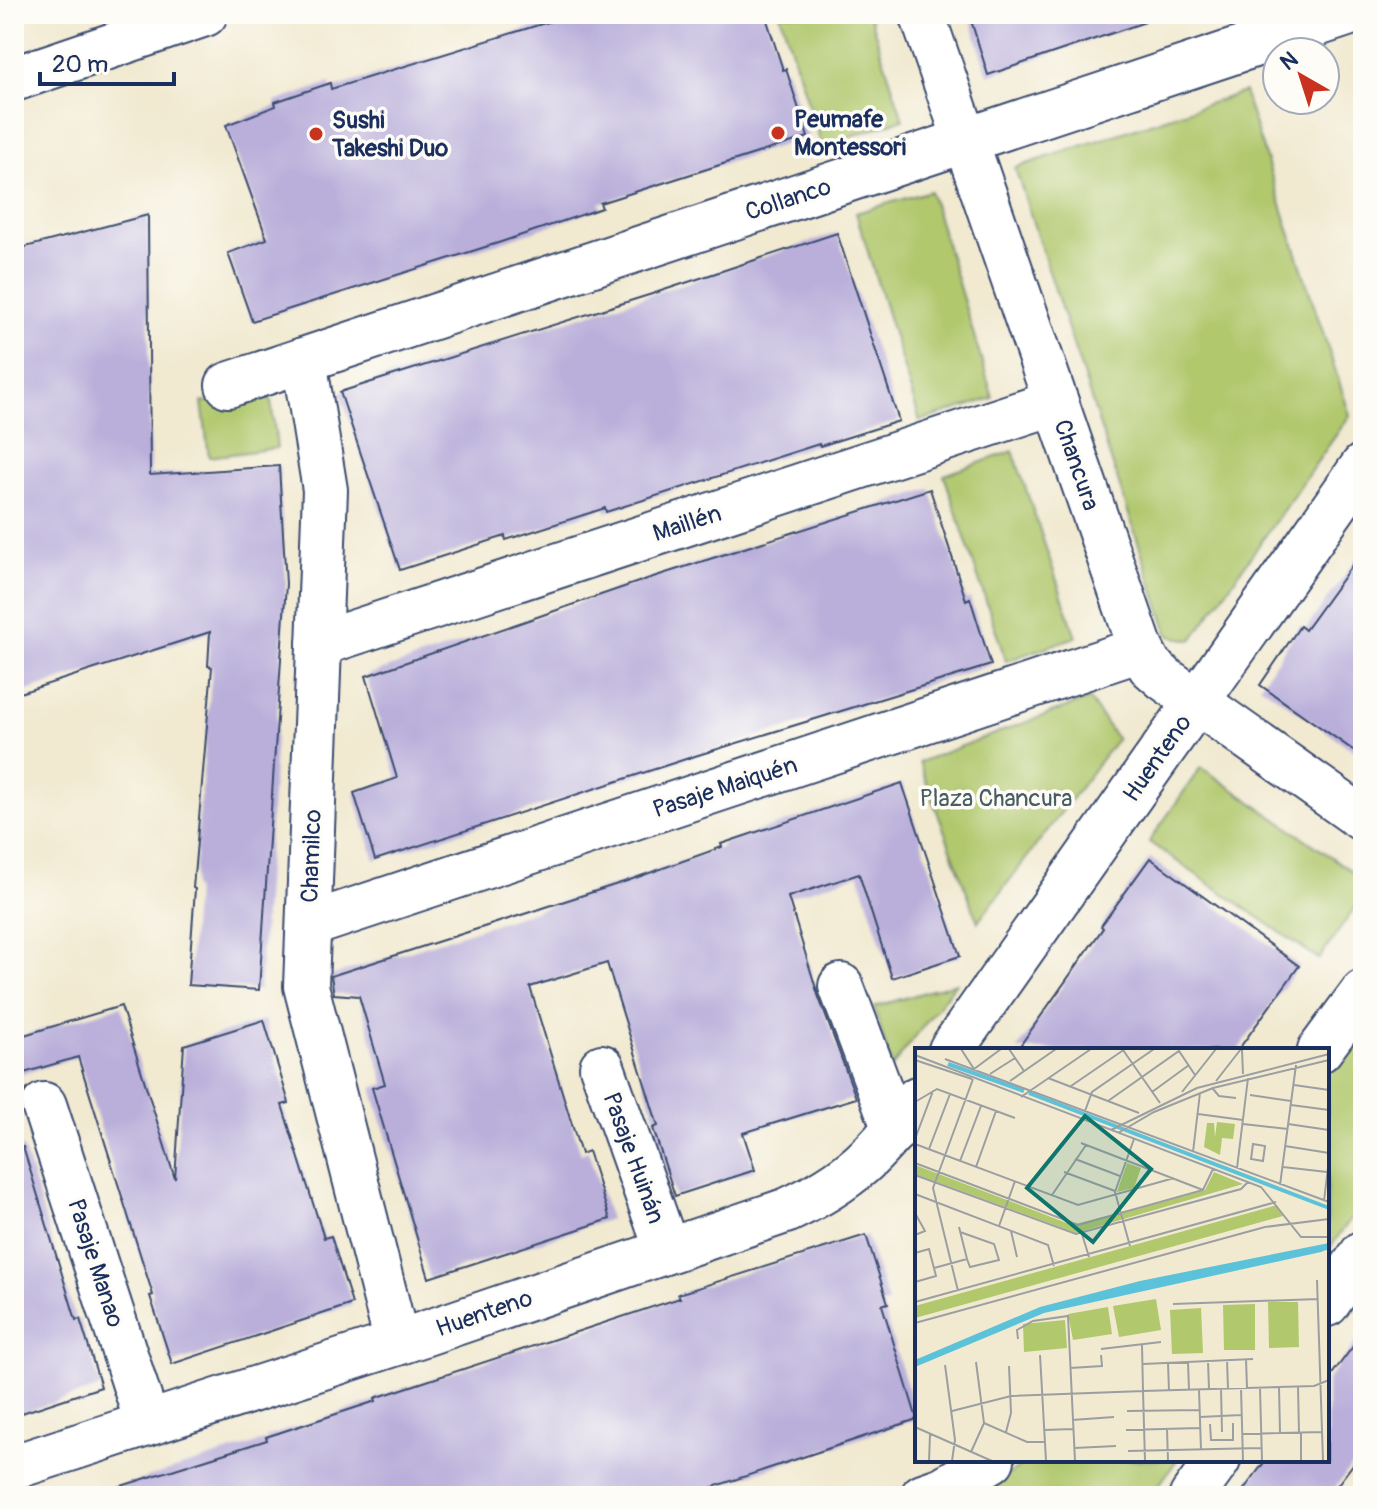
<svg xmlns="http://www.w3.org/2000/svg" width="1377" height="1510" font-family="Pangolin,sans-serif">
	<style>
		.green { fill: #b1c86d; stroke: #667c66; stroke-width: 2 }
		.building { fill: #b9afda }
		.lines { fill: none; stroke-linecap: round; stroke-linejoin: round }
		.minor-casing { stroke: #3b4b6f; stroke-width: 48 }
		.minor { stroke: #fff; stroke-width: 44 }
		.poi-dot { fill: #c8321e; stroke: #fdfcf7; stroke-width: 3 }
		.labels { text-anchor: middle; stroke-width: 7; stroke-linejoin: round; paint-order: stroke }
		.poi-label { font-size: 24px; font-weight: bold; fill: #1b2f5e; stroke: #fdfcf7; text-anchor: start }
		.street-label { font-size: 24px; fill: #1b2f5e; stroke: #fdfcf7 }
		.park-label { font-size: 24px; fill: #485d62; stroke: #fdfcf7 }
		.inset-river { fill: none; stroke: #5cc2da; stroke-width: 4 }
		.inset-road { fill: none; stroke: #9b9fa2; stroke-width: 2 }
		.view { fill: #0f766e; fill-opacity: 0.15; stroke: #0f766e; stroke-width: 4 }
		.inset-edge { fill: none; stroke: #1b2f5e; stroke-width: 4 }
	</style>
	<rect width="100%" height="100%" fill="#fdfcf7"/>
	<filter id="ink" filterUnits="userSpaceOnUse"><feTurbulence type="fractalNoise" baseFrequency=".0125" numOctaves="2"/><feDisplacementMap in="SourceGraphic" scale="16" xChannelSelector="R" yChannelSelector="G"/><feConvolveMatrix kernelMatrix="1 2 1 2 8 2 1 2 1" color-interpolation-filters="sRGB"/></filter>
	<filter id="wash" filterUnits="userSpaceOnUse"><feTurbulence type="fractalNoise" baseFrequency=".006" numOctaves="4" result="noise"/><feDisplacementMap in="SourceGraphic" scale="32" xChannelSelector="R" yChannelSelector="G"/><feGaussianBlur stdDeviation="1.8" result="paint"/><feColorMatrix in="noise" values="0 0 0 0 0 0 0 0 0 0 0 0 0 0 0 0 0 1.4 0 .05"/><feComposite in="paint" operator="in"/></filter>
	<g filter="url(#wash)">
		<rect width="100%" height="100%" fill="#f1e9d0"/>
		<g class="green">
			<polygon points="780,14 869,14 903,119 822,146"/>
			<polygon points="1244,92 1350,415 1192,640 1169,636 1015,168"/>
			<polygon points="930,191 993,398 920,421 856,213"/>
			<polygon points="270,393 277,448 209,457 202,402"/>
			<polygon points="1013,451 1076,637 1006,661 944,475"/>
			<polygon points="1089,699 1117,739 978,922 919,762"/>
			<polygon points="1201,767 1363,879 1363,896 1319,959 1149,842"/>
			<polygon points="956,983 892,1067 874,1007"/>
			<polygon points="1363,1010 1363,1202 1327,1252 1327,1062"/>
			<polygon points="1032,1460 1177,1460 1151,1496 972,1496"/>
		</g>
		<g id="blocks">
			<g class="building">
				<polygon points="574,14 765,14 783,70 786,69 808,137 600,203 602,208 501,242 252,321 228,253 267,239 226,125 276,106 275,102 330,83 331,89"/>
				<polygon points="969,14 1144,14 1145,22 988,75"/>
				<polygon points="148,215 150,475 279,466 286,584 259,990 188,985 195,889 193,888 212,667 208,666 210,632 14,695 14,250"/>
				<polygon points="837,233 899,421 820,446 819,444 606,512 605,508 506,540 505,536 400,570 340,392 652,294"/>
				<polygon points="930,489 966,600 970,598 991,665 695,756 375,860 354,793 397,778 366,676 650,578"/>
				<polygon points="1363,550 1363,757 1260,685 1300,626 1305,630"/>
				<polygon points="902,783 960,956 892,978 859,874 788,897 818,995 856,1098 743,1133 755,1170 675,1196 653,1128 658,1126 607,963 530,987 581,1154 588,1151 610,1219 429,1278 372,1088 385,1084 359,996 334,994 331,976 627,881 722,847 721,844"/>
				<polygon points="1150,858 1299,966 1238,1050 1017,1050 1103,928 1101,926"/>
				<polygon points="121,1006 175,1179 184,1045 264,1020 289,1103 282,1105 324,1238 331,1236 352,1304 172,1364 150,1296 153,1295 78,1057 14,1076 14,1038"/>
				<polygon points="23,1147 76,1320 80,1319 101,1387 22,1413 14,1388 14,1149"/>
				<polygon points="866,1235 888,1303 882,1305 917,1419 686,1496 116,1496 115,1488 267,1440 266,1437 376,1401 375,1398 680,1298 678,1294"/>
				<polygon points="1363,1333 1363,1451 1329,1496 1239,1496 1266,1460 1327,1460 1327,1381"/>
			</g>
		</g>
	</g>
	<g filter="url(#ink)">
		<use href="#blocks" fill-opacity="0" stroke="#3b4b6f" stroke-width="2"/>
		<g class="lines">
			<g class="minor-casing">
				<g id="minor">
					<polyline points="922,14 1141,649 1150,666 1165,679 1363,819"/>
					<polyline points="14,79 205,14"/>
					<polyline points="304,360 325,490 306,986 397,1343"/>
					<polyline points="228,385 1347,14"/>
					<polyline points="319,644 1056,402"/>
					<polyline points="309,925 1141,649"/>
					<polyline points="841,986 895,1130"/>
					<polyline points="951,1050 1363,466"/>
					<polyline points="1320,1050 1363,992"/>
					<polyline points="602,1067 667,1250"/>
					<polyline points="44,1105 147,1422"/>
					<polyline points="1327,1304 1363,1253"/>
					<path d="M14,1467L397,1343L788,1210C850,1181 878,1154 917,1099"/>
					<polyline points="923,1496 943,1489 992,1460"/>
					<polyline points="1192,1496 1218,1460"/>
				</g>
			</g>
			<use href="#minor" class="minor"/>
		</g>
	</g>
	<g class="poi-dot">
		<circle cx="778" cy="133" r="8"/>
		<circle cx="316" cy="134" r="8"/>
	</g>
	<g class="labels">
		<g class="poi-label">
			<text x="794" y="127">Peumafe<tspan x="794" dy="28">Montessori</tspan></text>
			<text x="332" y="128">Sushi<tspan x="332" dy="28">Takeshi Duo</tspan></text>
		</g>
		<g class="street-label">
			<text transform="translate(788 199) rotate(-18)" y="8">Collanco</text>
			<text transform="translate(1077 465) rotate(71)" y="8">Chancura</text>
			<text transform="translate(687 523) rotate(-18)" y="8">Maillén</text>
			<text transform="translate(1157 758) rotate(-55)" y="8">Huenteno</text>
			<text transform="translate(725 787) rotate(-18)" y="8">Pasaje Maiquén</text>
			<text transform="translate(311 856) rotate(-88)" y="8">Chamilco</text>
			<text transform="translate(634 1158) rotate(70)" y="8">Pasaje Huinán</text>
			<text transform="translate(96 1263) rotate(72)" y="8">Pasaje Manao</text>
			<text transform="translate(484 1313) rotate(-19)" y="8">Huenteno</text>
		</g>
		<g class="park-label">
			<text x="996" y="806">Plaza Chancura</text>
		</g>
	</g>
	<g transform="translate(915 1048)">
		<rect width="414" height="414" fill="#f1e9d0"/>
		<path d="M302,74L320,76L318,91L307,90L305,107L289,99L292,75H299L300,89ZM212,115L226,120L219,140L202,144ZM0,117L157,177L290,142L299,124L328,136L161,185L0,126ZM362,157L368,168L0,270V258ZM241,251L246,282L204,289L198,258ZM353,254H383L384,299L354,300ZM340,256V302H309L308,257ZM193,259L197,286L158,292L153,266ZM286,260L288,305L257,306L255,262ZM150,272L152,300L109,304L108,276Z" fill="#b1c86d"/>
		<path d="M414,195V201L406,204L129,265L0,319V312L125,259L225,233Z" fill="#5cc2da"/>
		<path class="inset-river" d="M33,16L109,43M114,45L414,160"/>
		<path class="inset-road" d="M46,1L59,21L86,1M94,1L109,23M208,2L245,55M327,2L328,26M0,7L346,139L386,189H414M30,11L414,154M0,12L57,31M75,26L100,10M133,30L224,65M95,33L141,1M301,33L326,1M379,37L414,42M156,38L210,1M298,41L304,48L321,50M237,44L274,17M267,44L301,1M335,47L376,53M106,49L176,1M193,53L264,3L280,27M0,54L22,41L100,70M376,57L414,62M170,63L177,44L239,1M283,66L328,72M328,76L373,81M373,76L414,82M196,82L282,40L414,6M203,85L239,64L298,40L414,12M0,91L18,43M166,95L288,142M0,96L163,157L259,130M338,96L350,98L348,113L336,111ZM370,98L414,105M14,101L35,46M278,104L285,45M160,111L205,128M45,113L66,58M0,115L163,177L288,142L298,121M61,119L81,63M368,119L412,124M322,120L333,30M149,124L200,143M0,127L161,186L326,141L333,134M365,137L381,17M0,146L133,197L139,218M137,147L171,97M409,153L414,111M0,165L10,183L0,187M84,178L100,133M44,179L52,211L55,219L84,212L79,196L45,184M96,183L102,209M167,186L174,209M215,198L200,144L219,91M0,205L14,201L21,228L0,234M19,220L52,211M402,232L408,413M43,243L18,140L58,31M0,254L361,154M258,256L403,251M0,275L350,179L414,171M103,291L102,282L118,273L153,268L160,413M186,301L246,294M125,307L131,413M331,311L332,340M312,312L313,341M293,313L294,341M273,314L274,342M253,315L254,343M228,316L338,311M30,317L40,392L37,413M155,320L187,318L186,307M364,339L365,385M383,339L384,384M326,340L328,413M345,340L347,413M306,341L307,384M284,342L286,402M37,363L96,348L228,343L227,297M212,363L285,362M285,369L326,367M157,372L199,369M69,375L112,394H130M295,376L296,392H318V375M0,379L77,413M252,381L253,413M129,382L158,381M211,382L285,380M91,384L96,365L94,318M386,384V413M327,386L407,384M159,400L201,398M213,403L346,400M56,404L69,375L61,314M14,413L15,386M230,413L228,343L399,338L414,332"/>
		<path class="view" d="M170,68L236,121L178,194L112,140Z"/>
		<rect width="414" height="414" class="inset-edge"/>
	</g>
	<rect width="1377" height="1510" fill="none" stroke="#fdfcf7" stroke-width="48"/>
	<g transform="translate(1301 76) rotate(321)"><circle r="38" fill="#fdfcf7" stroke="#a3aaba" stroke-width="2"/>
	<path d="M0-6L14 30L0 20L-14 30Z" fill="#c8321e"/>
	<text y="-12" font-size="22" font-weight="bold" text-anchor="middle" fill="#1b2f5e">N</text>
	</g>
	<path d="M40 72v12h134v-12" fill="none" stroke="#1b2f5e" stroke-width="4"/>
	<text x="52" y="72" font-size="24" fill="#1b2f5e" stroke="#fdfcf7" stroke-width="6" paint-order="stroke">20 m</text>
</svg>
